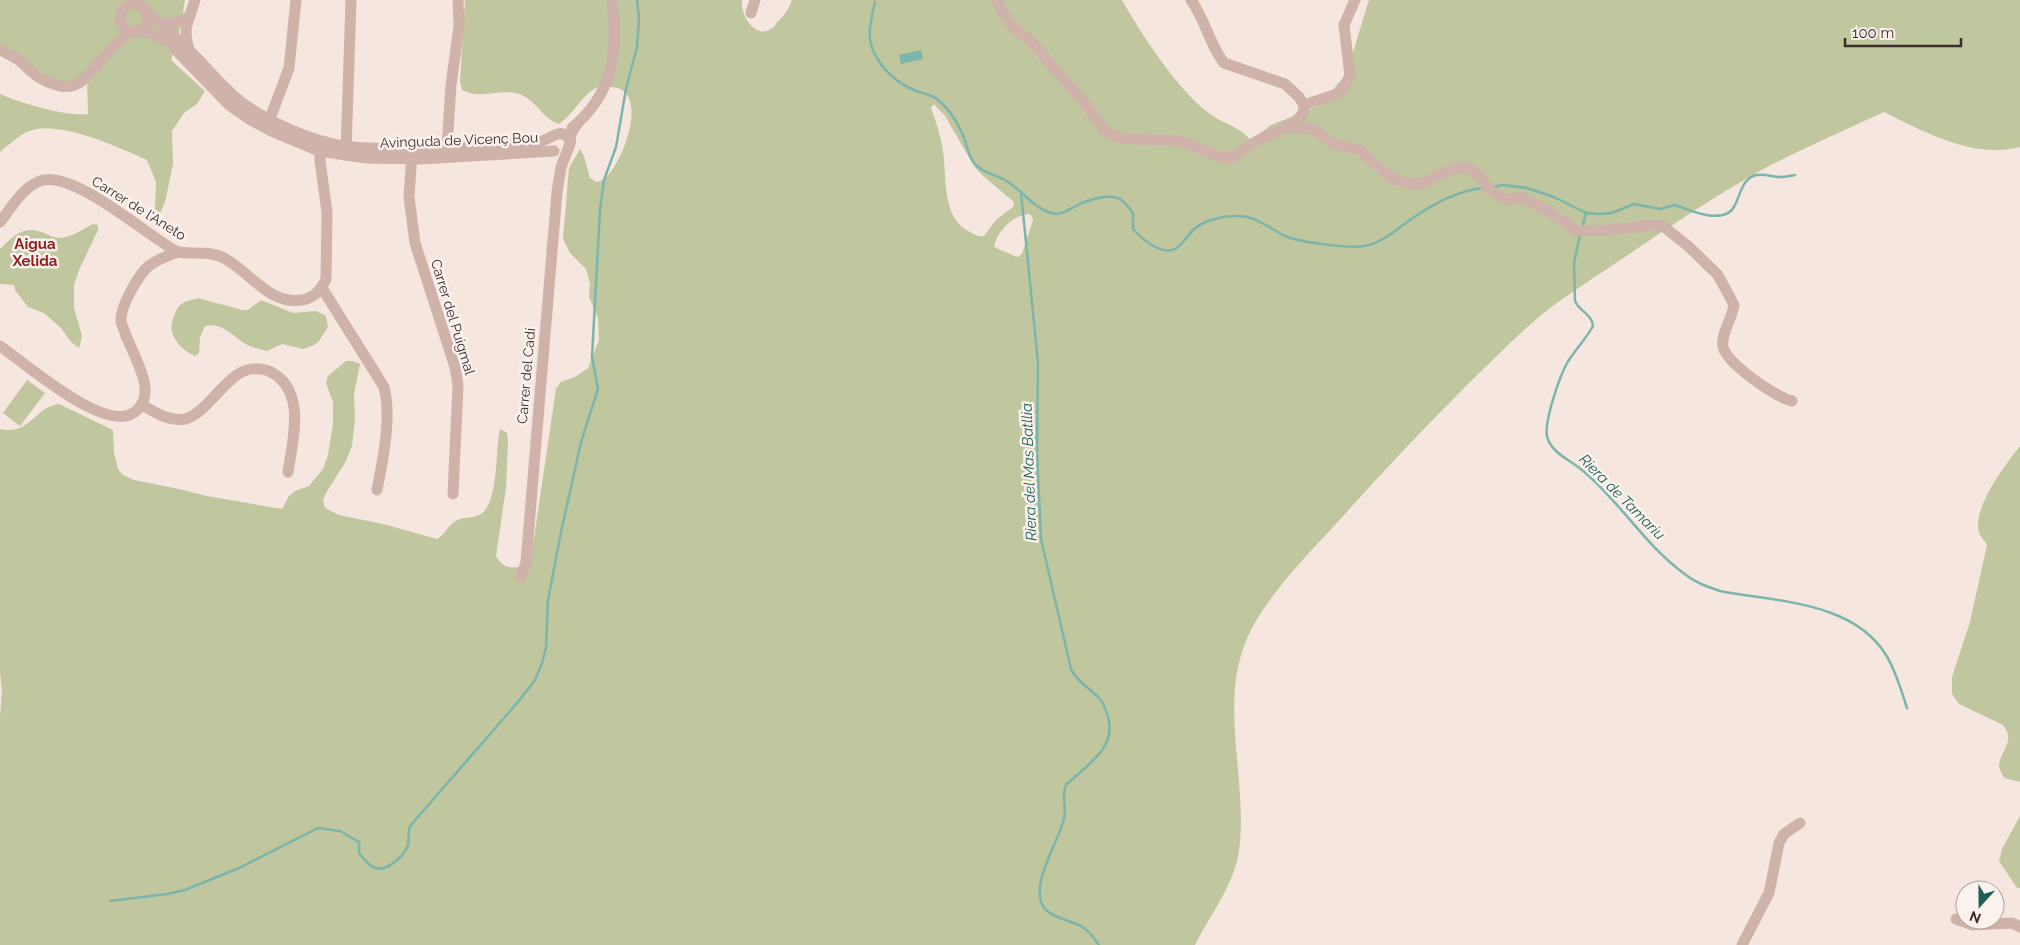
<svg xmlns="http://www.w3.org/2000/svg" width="2020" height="945" font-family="Raleway,sans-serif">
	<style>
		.green { fill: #c0c69d; fill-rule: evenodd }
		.water { fill: #7bb5ac }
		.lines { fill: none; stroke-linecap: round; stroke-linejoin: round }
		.stream { stroke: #7bb5ac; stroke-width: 2.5 }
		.minor { stroke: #cfb3aa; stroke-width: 11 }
		.labels { text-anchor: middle; stroke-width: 5; stroke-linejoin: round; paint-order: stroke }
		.street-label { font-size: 14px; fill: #3b2c2a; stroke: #fcf2ed }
		.neighbourhood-label { font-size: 15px; font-weight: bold; fill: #92201c; stroke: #fcf2ed }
		.water-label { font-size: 15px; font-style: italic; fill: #1b6158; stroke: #fcf2ed }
	</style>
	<rect width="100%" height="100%" fill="#f5e6df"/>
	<g class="green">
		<path d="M0,0H185L180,29L171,60L205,91L197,104L184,113L172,131L173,164L165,202L159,216L155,210L156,182L147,160C118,147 68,124 36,129C23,131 10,144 0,152V94C21,103 66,117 88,114L87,78L60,86L0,50Z"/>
		<path d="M465,0H742C740,15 756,41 772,28C774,27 776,24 777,22C785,15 788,10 792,0H1122C1141,34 1176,87 1206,111C1220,123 1239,126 1251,140L1271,125L1324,104L1338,83L1350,76V62L1369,0H2020V147C1972,159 1925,132 1884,112C1841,132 1799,150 1758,172C1712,198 1669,227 1625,257C1597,276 1567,294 1540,316C1516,336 1494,359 1472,380C1428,424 1385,469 1344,515C1311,552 1259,601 1243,649C1221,711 1248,785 1239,851C1234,885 1210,915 1195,945H0V717L2,692L0,671V429C30,436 34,407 59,404L113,430L114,453L118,469L123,475L134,480L179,489L207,496L282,509L289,496L295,491L309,486L323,469L328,455L333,424V402L326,383L328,376L346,361H353L360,364L354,394L355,418L352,446L346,461L326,493L323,500L325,508L339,515L383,524L437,539C445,535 447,526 456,521C463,516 474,519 481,514C499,502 495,450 500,429L507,433L508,441L506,488L496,556C504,571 515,568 530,565L556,389L561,382L575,377L588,368L599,340L598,318L589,297L590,283L586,269L570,253L563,239L569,168L580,149L584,156L590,178L596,182C599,181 602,181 604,179C623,165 652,87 610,87C606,87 602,86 598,87C584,92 573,115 559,124C541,118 537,100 519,94C500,88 480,100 462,90L460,81ZM934,104L945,116L974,166L983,176L1014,202L1013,207L996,220L984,236C979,237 975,235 970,232C944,220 946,184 944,160C943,143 937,124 931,108ZM1028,214L1031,215L1033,220L1022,254L1017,257L994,247C997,231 1012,216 1028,214Z"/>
		<path d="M93,224L98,225V230L79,270L74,285V308L82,336L79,348L71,342L61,328L44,313L28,307L15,290L14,285L0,284V249C13,237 22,225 41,232C47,234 54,238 60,238C74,237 82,229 93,224Z"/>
		<path d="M198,298L242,310H248L261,300L293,313L316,311L326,316L328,327L319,341L314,345L303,349L282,344L267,351C259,349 250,347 244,343C232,335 221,322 205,326L200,337L199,353L195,356C179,349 166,333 174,316C176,311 178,306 183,303C187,300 193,300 198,298Z"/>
		<polygon points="27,380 45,393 20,426 3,413"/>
		<path d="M2020,446V782L2004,778C2003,775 2000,771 1999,767C1999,750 2017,743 2003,725L1959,704L1952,694V677L1970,622L1987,545C1985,541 1980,536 1979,532C1972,508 2006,464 2020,446Z"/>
		<polygon points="2020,816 2020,888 2017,888 1999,861 2002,849"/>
	</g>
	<polygon class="water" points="921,50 923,59 901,64 899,55"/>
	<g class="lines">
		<g class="stream">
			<path d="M875,2C872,17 866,35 873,50C881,69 897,83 916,91C923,93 931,95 937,99C947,107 957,121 962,133C966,141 967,150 971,158C977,171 993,174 1005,180C1021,189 1033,208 1051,213C1060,216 1068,210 1076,206C1087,200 1109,193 1120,199C1125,202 1129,208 1133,213V229C1143,240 1164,258 1178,247C1184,242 1188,235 1193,230C1204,220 1222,216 1236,216C1256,215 1268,228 1285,236C1299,242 1349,249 1364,246C1382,243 1396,230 1410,220C1431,205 1456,191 1483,188"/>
			<path d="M1493,187L1503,185L1527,188L1554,197L1586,213L1599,214L1612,213L1634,204L1660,209L1675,205C1690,211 1726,226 1735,205C1740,195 1742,181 1753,176C1762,172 1771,177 1780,177C1785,177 1790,176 1795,175"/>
			<path d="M1021,192L1038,363L1037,453L1041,539L1071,669C1077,682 1090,688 1100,699C1104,704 1106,710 1108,717C1117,749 1086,765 1066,785C1061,796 1067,807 1064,819C1059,841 1026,890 1046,910C1056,919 1069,920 1081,926C1089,930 1094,938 1099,945"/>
			<polyline points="1582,228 1586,213"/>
			<path d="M1580,234L1574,263L1575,301C1579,311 1592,314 1593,326C1586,339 1575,350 1567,363C1560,376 1544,421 1547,436C1550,452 1570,460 1582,470C1620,501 1645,546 1686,575C1696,583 1708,587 1720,591C1776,602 1853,601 1886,655C1896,671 1901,690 1907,708"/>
			<path d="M110,901L167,894L185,890L239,868L318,828L340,831L359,842V853C371,869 379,875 396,861C401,857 406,851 408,845C409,838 408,832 410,826L518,702L535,680L542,663L546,648L548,600L561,532L581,442L598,389L592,357L600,210L604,180L616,147L626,89L637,47L639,18L637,0"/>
		</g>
		<g class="minor">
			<polyline points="997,0 1000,7 1012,26 1031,41 1087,106 1105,131 1120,138 1181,141 1220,157 1231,158 1257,141 1293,124 1303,114 1304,105"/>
			<path d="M1191,0C1205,19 1209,44 1224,63L1285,84L1299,97L1304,105"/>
			<circle cx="134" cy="18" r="14"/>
			<path d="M147,11C159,25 174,35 186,47C203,63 217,81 234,96C258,117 301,137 333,144C356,149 381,148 405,149C449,150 494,145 538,142C550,141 562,124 570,141"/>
			<polyline points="751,13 755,0"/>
			<polyline points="158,23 175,23 190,16"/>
			<polyline points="136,31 150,33 169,43 229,105 249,119 271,131 319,151 366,158 421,159 554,151"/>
			<path d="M189,49C182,28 189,20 195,0"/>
			<path d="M0,50C7,53 14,57 20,61C28,68 34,76 44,80C75,96 83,81 101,60C111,49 120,39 132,31"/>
			<polyline points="1304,105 1340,93 1350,76 1344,25 1355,0"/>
			<polyline points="268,124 289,68 296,0"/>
			<path d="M1287,127L1309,129L1318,132L1333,144L1360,150L1391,178L1405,183L1420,184L1450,170L1459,167H1466L1480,176L1488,189L1494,193L1508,200L1521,197L1527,200L1550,212L1577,231L1609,230L1652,225L1663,226L1688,246L1718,275L1734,305C1732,319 1721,333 1723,346C1724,362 1777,398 1792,401"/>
			<path d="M572,128C614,93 618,52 612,0"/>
			<polyline points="447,148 451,85 459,26 458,0"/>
			<polyline points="346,151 351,0"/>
			<polyline points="412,153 409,197 415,243 455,367 458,385 453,494"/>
			<path d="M0,222C12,207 24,185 43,180C77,173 145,234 176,251C186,256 206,249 224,258C249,271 269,305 301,300C314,299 321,290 326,279L327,212L320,161V155L323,152L326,142"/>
			<path d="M322,288L384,387C392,417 383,459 377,490"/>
			<path d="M0,346C24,362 110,439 137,410C144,403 146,395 145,386C143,371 132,350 126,336C125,331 122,326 121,321C120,307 139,273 150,265C158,259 168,256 178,252"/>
			<path d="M142,405C154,412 170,422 185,419C203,415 221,385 237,375C246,368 259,367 269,371C307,389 293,439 288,472"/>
			<polyline points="521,577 526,562 557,192 561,167 570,144 571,134 577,124"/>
			<polyline points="1956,919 1973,925 2012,923 2020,927"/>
			<polyline points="1742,945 1769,893 1779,843 1784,834 1800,823"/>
		</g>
	</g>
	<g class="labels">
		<g class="street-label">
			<text transform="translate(459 140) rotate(-2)" y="5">Avinguda de Vicenç Bou</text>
			<text transform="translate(139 208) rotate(32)" y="5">Carrer de l'Aneto</text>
			<text transform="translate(453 317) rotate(73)" y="5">Carrer del Puigmal</text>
			<text transform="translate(526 376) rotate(-85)" y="5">Carrer del Cadí</text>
		</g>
		<g class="neighbourhood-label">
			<text x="35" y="249">Aigua<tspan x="35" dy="17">Xelida</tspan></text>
		</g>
		<g class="water-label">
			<text transform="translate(1029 472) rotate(-92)" y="5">Riera del Mas Batllia</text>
			<text transform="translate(1622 497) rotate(45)" y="5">Riera de Tamariu</text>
		</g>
	</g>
	<g transform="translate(1980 905) rotate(201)"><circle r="24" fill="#fcf2ed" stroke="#afa39f"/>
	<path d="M0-4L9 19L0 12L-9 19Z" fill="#1b6158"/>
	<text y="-8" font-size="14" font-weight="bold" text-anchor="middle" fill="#3b2c2a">N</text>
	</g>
	<path d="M1845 38v8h116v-8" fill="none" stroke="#3b2c2a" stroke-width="2.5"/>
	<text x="1852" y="38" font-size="15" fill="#3b2c2a" stroke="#fcf2ed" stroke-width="4" paint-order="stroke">100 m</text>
</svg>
